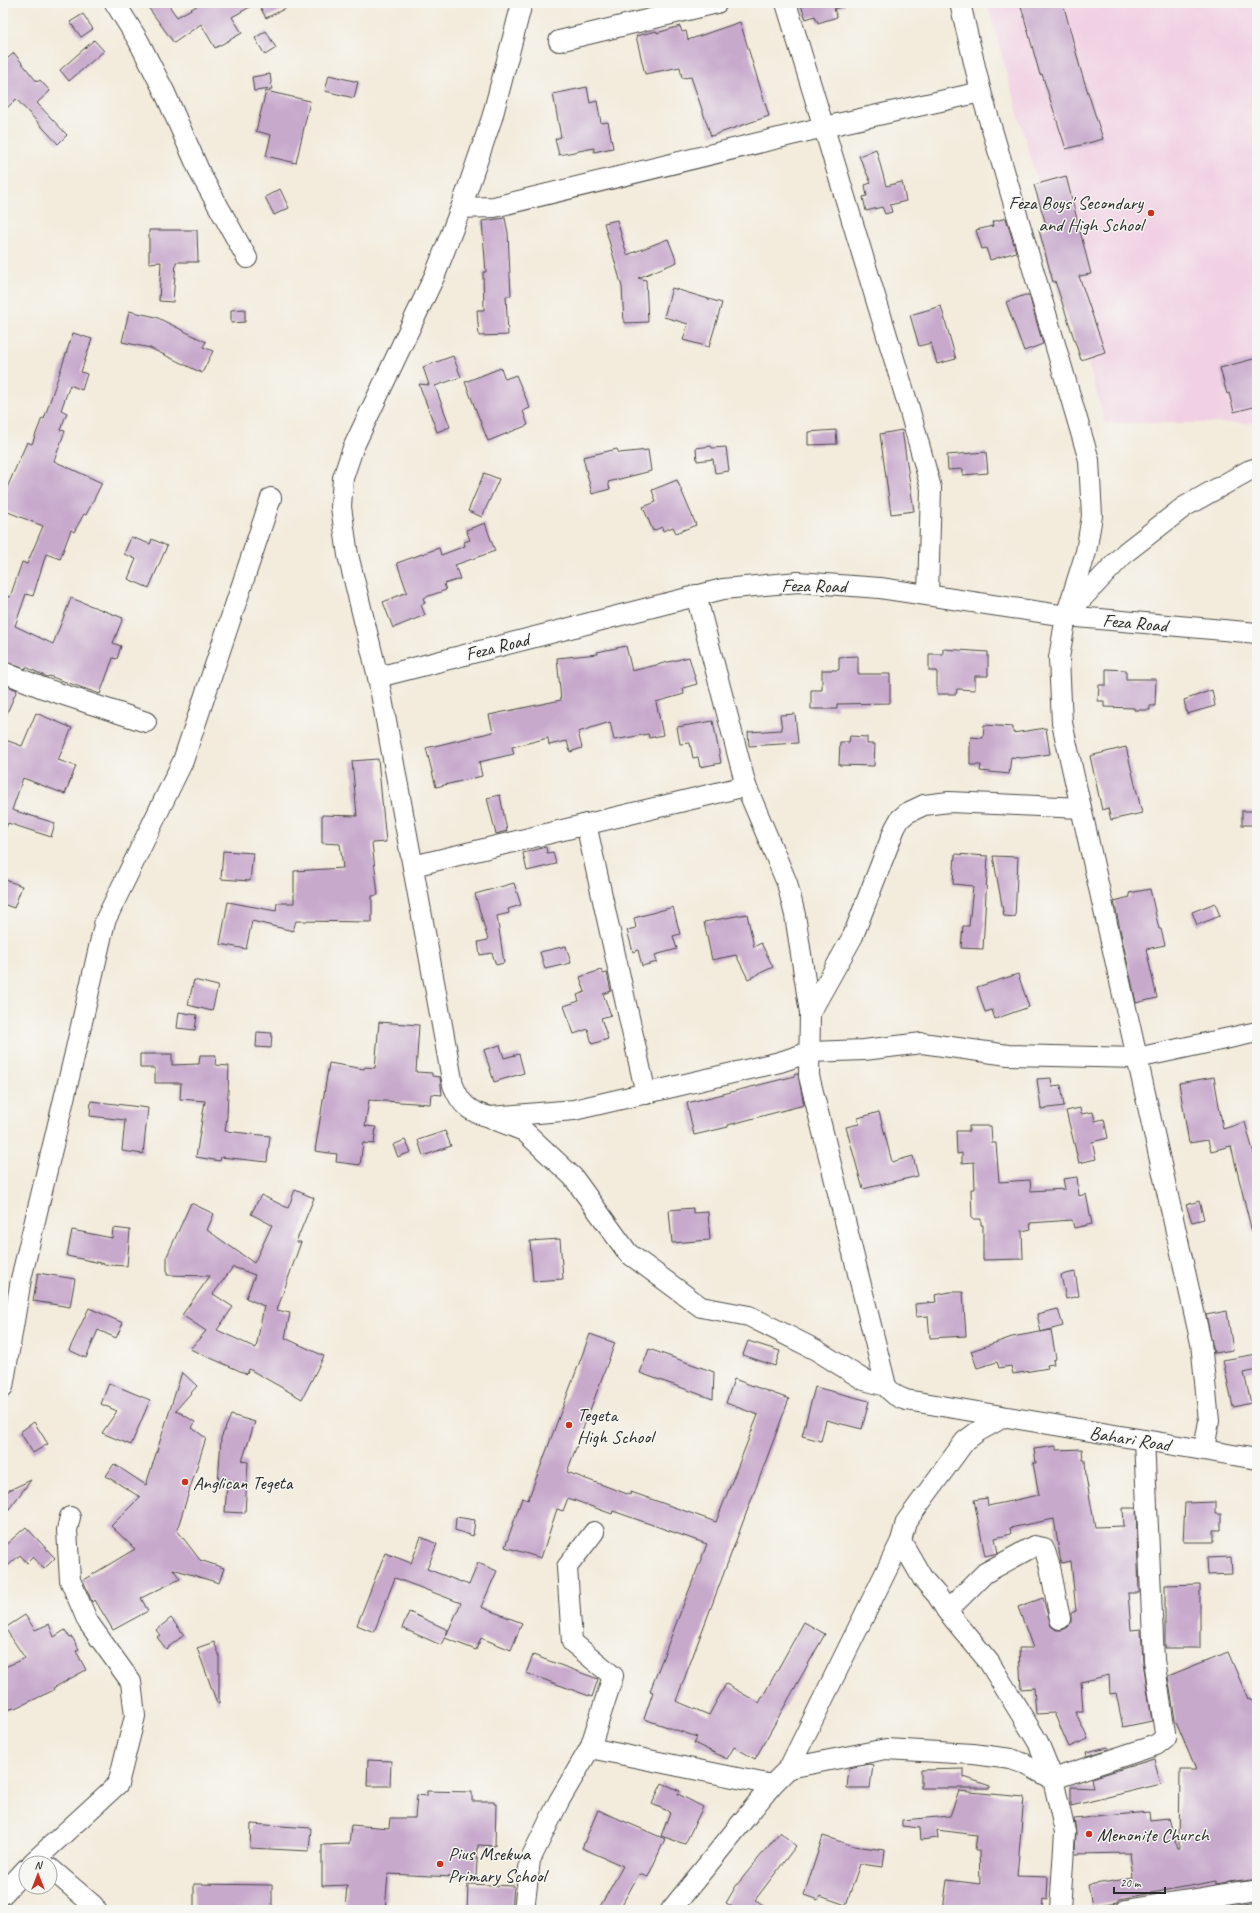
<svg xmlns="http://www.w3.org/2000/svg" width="1260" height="1913" font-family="Caveat,sans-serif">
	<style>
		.built { fill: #f1d0e3 }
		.building { fill: #c7a9cc; fill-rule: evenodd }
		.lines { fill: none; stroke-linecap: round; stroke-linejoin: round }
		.street-casing { stroke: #494845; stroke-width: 22 }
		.street { stroke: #fff; stroke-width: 20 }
		.poi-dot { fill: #c8321e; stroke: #f6f6f2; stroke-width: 1.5 }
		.labels { text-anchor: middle; stroke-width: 3; stroke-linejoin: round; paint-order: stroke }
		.poi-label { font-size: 19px; fill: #2b2b2b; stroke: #f6f6f2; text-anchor: start }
		.street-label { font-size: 19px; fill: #2b2b2b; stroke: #f6f6f2 }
	</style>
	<rect width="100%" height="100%" fill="#f6f6f2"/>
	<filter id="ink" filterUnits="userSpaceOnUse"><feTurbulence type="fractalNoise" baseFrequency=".025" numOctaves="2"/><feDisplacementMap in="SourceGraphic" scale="8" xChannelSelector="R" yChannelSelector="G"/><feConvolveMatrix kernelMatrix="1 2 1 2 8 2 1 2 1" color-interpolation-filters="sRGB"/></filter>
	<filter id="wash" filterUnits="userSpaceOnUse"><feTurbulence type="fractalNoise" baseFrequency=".012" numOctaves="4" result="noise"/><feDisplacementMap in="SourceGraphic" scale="16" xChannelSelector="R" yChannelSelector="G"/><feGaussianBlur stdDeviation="0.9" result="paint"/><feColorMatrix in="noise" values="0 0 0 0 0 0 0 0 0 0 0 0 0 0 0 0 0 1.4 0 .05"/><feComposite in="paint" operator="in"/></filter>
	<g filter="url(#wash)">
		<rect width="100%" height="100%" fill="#f3ebdb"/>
		<polygon class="built" points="987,3 1257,3 1257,423 1105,423"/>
		<g id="blocks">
			<g class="building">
				<polygon points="145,3 167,3 177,17 202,3 257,3 232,17 242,33 215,48 201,24 174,43"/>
				<polygon points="258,3 296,3 266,18"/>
				<polygon points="800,3 845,3 845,6 834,9 837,17 818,23 815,16 806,19"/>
				<polygon points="1033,3 1063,3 1081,71 1103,139 1066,149 1042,74 1040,75 1021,6"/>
				<polygon points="83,14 93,29 81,37 70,22"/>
				<polygon points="740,22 769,116 711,136 691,77 682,78 680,67 645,74 636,36 657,31 657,33 680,26 682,32 686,31 688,40"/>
				<polygon points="266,31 276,48 265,55 255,38"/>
				<polygon points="94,40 104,51 69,81 60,70"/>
				<polygon points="14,53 37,82 40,80 50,91 37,103 67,135 58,144 16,99 3,112 3,62"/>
				<polygon points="270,74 272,89 254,91 252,77"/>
				<polygon points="329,75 358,82 354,98 325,91"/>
				<polygon points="587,87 590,103 597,101 601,123 608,122 613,148 594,152 594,148 559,155 555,139 561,137 553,94"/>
				<polygon points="266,91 310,101 296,163 266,156 271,135 256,131"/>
				<polygon points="876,149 886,186 902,182 906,201 890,205 892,212 885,214 882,207 866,211 863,197 867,196 865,185 871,183 859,156"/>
				<polygon points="1066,176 1091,274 1079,276 1105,352 1081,360 1055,281 1053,282 1039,230 1047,228 1034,185"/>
				<polygon points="280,189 289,208 274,215 265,197"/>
				<polygon points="505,218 508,233 511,296 506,296 508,335 479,336 477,310 484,310 483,272 486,272 482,221"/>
				<polygon points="1006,218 1016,252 990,260 986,248 982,249 976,230 993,226 992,222"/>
				<polygon points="617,220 627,255 668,239 677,262 638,278 646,280 648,322 624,323 622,287 604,223"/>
				<polygon points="149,230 197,230 198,262 176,262 173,302 159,301 161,262 149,263"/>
				<polygon points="672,288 722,303 709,347 683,340 688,324 664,317"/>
				<polygon points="1025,295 1029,295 1043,344 1024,351 1006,302"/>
				<polygon points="941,306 956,359 937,364 931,343 919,346 910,315"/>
				<polygon points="245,309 245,322 231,323 231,310"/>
				<polygon points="129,311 156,317 206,342 203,347 213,351 202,373 150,348 122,342"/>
				<polygon points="73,333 92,339 81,372 87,374 82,390 70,385 61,410 67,413 60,430 65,431 54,461 102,483 86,515 84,514 74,532 71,530 60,559 46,554 33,596 26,594 15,626 53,644 71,598 123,618 113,643 121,646 117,659 113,658 100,694 49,676 47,677 26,667 25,669 3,661 3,610 7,596 10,597 22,562 27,564 43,526 3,510 3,497 27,442 32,444 42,418 44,419"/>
				<polygon points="453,356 461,377 435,386 450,427 437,432 419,384 429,385 423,367"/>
				<polygon points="1257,358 1257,406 1234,412 1229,393 1227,394 1220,368"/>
				<polygon points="501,368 505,379 516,375 530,408 523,411 528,425 488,441 465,382"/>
				<polygon points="836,430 837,444 808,445 808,432"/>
				<polygon points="902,430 914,511 891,514 880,434"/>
				<polygon points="711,446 712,448 726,447 729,471 715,473 713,459 697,461 696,448"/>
				<polygon points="617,449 619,453 648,450 651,471 608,482 610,489 592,494 583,457"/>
				<polygon points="986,452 988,473 963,475 963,469 948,470 947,455"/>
				<polygon points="484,473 499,479 482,517 468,511"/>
				<polygon points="677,480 696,525 676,533 673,527 663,531 662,527 653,531 643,507 656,502 652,490"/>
				<polygon points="485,523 495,551 455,565 460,579 444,584 446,590 423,598 425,603 421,605 425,615 393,628 383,602 407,592 397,563 439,548 441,555 465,546 464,542 470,540 466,530"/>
				<polygon points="131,537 150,544 152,539 167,546 149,588 128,579 136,559 124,554"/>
				<polygon points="626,646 632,671 689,657 697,684 683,688 684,694 656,702 663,735 649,738 648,734 614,740 610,722 578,732 582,748 570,752 567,741 549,745 548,738 512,747 514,754 479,762 482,776 436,787 426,748 493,732 489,715 561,700 557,658 598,654 597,652"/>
				<polygon points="943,649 988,652 988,676 975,676 975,690 957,689 956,694 937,694 937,671 929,671 929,654 943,654"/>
				<polygon points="858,656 858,674 890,674 890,703 837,704 837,709 811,709 811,690 822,690 822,670 839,670 839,657"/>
				<polygon points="1106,669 1126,670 1126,679 1156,679 1155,706 1150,706 1150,710 1134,710 1134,708 1104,707 1104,701 1098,701 1099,685 1106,685"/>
				<polygon points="3,684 17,690 3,722"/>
				<polygon points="1212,690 1215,706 1187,714 1184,700"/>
				<polygon points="36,713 72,728 58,760 76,766 65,794 23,778 12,810 55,823 51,837 8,823 5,830 3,830 3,739 22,746"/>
				<polygon points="795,714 798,743 749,746 748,732 782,730 780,715"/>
				<polygon points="713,721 721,763 700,767 698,757 693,758 690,743 680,744 677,727"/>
				<polygon points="984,725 1013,727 1013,733 1046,728 1050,754 1022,758 1011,757 1009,774 980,771 981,765 970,765 970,746 971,737 983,738"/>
				<polygon points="850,736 867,737 867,744 875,744 874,766 839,765 840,742 849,742"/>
				<polygon points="1126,747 1142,813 1111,820 1108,808 1102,810 1090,756"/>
				<polygon points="378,759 386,842 372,843 378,895 372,896 372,922 296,921 293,931 252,921 246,949 220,944 228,902 276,911 277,903 294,903 294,871 343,868 340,844 322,843 322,815 357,816 352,761"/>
				<polygon points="500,795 507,831 496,834 487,798"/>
				<rect x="1242" y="811" width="15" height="14"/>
				<polygon points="546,847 547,853 553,852 556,864 527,871 523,853"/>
				<polygon points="223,851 253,853 250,881 221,879"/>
				<polygon points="955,854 988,856 983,949 961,948 963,926 969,926 973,886 953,884"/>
				<polygon points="993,856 1018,857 1015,917 1004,916"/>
				<polygon points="3,879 22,886 14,908 3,904"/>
				<polygon points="514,883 521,905 508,909 509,913 497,916 504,963 496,965 492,953 480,955 478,942 488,940 475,894"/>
				<polygon points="1150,889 1159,929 1161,929 1165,945 1146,949 1157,998 1136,1003 1114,901 1130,897 1129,893"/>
				<polygon points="1215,903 1220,916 1197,925 1192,912"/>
				<polygon points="673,907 680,934 673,936 677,949 655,955 657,962 642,966 638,950 633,952 627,930 636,928 634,918"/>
				<polygon points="747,914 754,947 761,943 773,967 748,979 736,955 712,960 704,922"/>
				<polygon points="566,946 571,963 545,969 540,952"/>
				<polygon points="601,970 603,974 607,973 611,991 603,994 611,1015 601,1018 608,1039 592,1044 588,1029 574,1034 564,1006 579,1001 577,995 585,992 580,977"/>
				<polygon points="1018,974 1029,1007 995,1019 992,1010 985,1012 977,987"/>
				<polygon points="194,980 218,986 212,1011 188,1005"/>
				<polygon points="179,1012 197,1015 195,1030 177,1028"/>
				<polygon points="379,1022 419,1025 416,1072 432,1073 432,1076 440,1077 442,1095 431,1094 430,1104 369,1100 365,1126 376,1127 374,1144 363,1143 360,1165 336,1162 337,1154 315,1151 329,1063 364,1069 365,1067 375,1068"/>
				<polygon points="257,1032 272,1033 271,1048 256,1047"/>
				<polygon points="500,1045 504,1058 519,1054 524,1073 494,1082 484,1050"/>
				<polygon points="140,1054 172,1054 172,1065 199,1064 200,1055 216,1055 215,1065 229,1066 227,1117 225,1131 270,1136 267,1162 221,1157 220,1161 196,1157 205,1101 180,1099 181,1083 155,1083 155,1068 140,1068"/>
				<polygon points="794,1074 798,1074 804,1105 728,1125 728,1127 694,1135 687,1103 795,1076"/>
				<polygon points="1214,1077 1223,1129 1245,1122 1257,1165 1257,1231 1252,1232 1231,1146 1211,1151 1208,1140 1189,1143 1179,1083"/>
				<polygon points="1051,1078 1052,1086 1061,1085 1064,1106 1041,1109 1037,1079"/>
				<polygon points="91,1101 148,1108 143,1154 122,1151 125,1120 90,1116"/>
				<polygon points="1080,1108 1081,1114 1093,1112 1095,1121 1104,1119 1108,1138 1092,1142 1096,1159 1079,1163 1066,1111"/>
				<polygon points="879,1112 892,1162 913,1156 918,1176 863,1189 846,1127 859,1124 858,1118"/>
				<polygon points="969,1126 991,1126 992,1143 996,1143 999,1182 1030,1180 1031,1191 1065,1189 1063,1179 1077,1177 1079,1196 1086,1194 1092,1224 1074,1228 1072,1220 1030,1223 1031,1229 1022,1231 1023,1259 983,1260 983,1225 981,1225 981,1219 972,1219 971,1189 975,1189 974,1162 962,1163 962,1153 957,1154 956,1131 969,1131"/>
				<polygon points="445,1131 451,1146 423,1156 418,1140"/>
				<polygon points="405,1140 411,1152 398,1157 393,1145"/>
				<path d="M295,1190L314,1198L296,1242H301L277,1310L290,1313L285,1338L324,1356L302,1399L249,1369L247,1374L190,1349L206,1331L182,1315L210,1276L167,1275V1256L191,1203L214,1214L207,1230L254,1263L272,1225L251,1214L261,1195L288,1208ZM233,1267L255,1275L246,1298L264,1306L256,1348L217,1330L233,1307L213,1294Z"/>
				<polygon points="1199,1201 1204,1219 1192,1222 1186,1205"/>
				<polygon points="693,1208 693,1213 708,1212 710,1240 672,1243 669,1210"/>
				<polygon points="113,1228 130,1230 127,1266 110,1265 67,1256 72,1230 112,1238"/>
				<polygon points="560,1239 563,1279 533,1281 530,1241"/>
				<polygon points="1075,1272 1079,1296 1066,1299 1061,1275"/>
				<polygon points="38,1273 75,1279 70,1307 33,1301"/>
				<polygon points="950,1292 963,1292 966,1336 930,1338 928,1316 916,1317 915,1304 936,1302 935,1295"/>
				<polygon points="89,1308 123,1323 116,1338 98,1330 86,1358 69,1350"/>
				<polygon points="1058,1309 1063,1326 1041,1332 1037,1314"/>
				<polygon points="1227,1311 1233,1350 1214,1353 1206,1315"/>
				<polygon points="1051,1330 1056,1359 1053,1360 1054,1364 1047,1365 1048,1368 1013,1374 1011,1366 999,1368 997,1362 977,1368 971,1351 1012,1337"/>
				<polygon points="590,1334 615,1343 567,1472 630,1495 631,1492 716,1522 758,1415 726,1403 734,1379 789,1399 676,1701 709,1715 726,1684 759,1703 804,1622 825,1634 755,1759 734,1747 727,1759 694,1743 697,1737 644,1719 653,1692 650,1691 707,1544 613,1511 612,1514 568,1498 563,1511 557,1509 541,1558 505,1547 522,1498 528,1500"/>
				<polygon points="748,1341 780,1351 775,1366 743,1355"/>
				<polygon points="649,1349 714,1372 713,1399 640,1373"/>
				<polygon points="1257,1354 1257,1370 1244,1373 1251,1403 1233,1407 1223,1360"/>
				<polygon points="182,1372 197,1386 176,1410 195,1422 192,1428 206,1438 177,1530 200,1560 224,1568 219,1583 173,1569 180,1579 141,1598 148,1611 113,1630 95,1600 92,1602 83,1580 135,1549 111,1526 140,1497 106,1476 114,1464 146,1485"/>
				<polygon points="109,1383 150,1400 131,1445 102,1433 117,1411 101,1404"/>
				<polygon points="815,1387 869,1401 862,1429 826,1420 821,1441 802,1436"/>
				<polygon points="231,1415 255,1422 242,1461 248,1462 245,1513 225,1512 227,1484 218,1484 221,1438"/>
				<polygon points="34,1422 48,1444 33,1453 20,1432"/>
				<polygon points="1056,1446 1056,1450 1082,1449 1083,1460 1085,1460 1086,1477 1095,1527 1124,1526 1123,1508 1136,1508 1139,1593 1128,1593 1131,1630 1141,1629 1143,1662 1152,1721 1123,1727 1116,1693 1110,1694 1109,1675 1081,1682 1083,1711 1075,1711 1088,1739 1069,1747 1054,1713 1036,1714 1034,1688 1021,1689 1019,1648 1033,1648 1018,1607 1043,1598 1051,1626 1056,1630 1062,1630 1068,1627 1071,1622 1071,1613 1076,1611 1071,1561 1061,1563 1054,1519 1010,1528 1011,1534 995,1538 998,1553 985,1556 974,1500 987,1498 988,1506 1039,1495 1033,1463 1036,1463 1034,1449"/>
				<polygon points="31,1480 3,1517 3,1493"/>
				<polygon points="1215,1502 1215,1514 1221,1514 1221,1530 1214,1530 1214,1542 1183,1542 1185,1503"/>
				<polygon points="456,1517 475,1520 473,1536 455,1530"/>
				<polygon points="26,1527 55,1558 44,1569 33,1557 27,1563 20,1555 3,1570 3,1547"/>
				<polygon points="421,1537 437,1544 427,1569 469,1585 478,1563 497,1571 481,1607 522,1623 511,1650 481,1638 476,1650 445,1638 461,1603 395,1578 374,1632 357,1625 385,1553 411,1563"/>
				<polygon points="1231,1557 1232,1574 1208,1575 1207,1558"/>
				<polygon points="1200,1584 1200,1648 1165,1648 1165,1585"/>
				<polygon points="409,1612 448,1630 441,1645 402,1628"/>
				<polygon points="25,1615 35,1630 49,1624 54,1637 65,1630 70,1638 72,1637 79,1649 76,1651 86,1670 53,1688 54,1690 18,1707 3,1711 3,1668 25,1658 5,1628"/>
				<polygon points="171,1618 184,1635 166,1649 157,1637 160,1635 156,1630"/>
				<polygon points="214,1642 219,1654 219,1703 217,1703 197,1648"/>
				<polygon points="1228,1652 1248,1699 1250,1698 1251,1701 1257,1698 1257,1878 1216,1884 1216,1881 1120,1899 1118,1902 1092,1906 1088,1885 1133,1878 1130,1853 1075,1854 1076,1833 1074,1819 1149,1812 1150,1820 1169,1818 1177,1848 1179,1848 1180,1770 1196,1770 1175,1720 1168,1676"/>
				<polygon points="533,1655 598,1679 592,1697 526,1673"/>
				<polygon points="1108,1747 1109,1749 1087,1756 1086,1752"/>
				<polygon points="1154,1759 1161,1784 1071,1806 1071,1787 1094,1788 1092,1778"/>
				<polygon points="368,1760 391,1761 390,1786 367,1786"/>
				<polygon points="869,1764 873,1765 870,1788 847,1788 849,1768"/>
				<polygon points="964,1769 964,1777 990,1786 990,1788 921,1788 921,1770"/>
				<polygon points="662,1783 680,1791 678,1794 703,1807 685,1844 661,1836 670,1812 652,1804"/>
				<polygon points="427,1791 472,1792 472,1801 494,1801 494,1804 496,1804 495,1846 478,1845 476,1878 388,1874 385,1910 345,1910 347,1885 322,1886 322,1845 349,1844 351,1825 389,1828 390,1818 415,1818 417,1795 427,1796"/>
				<polygon points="959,1791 1024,1797 1017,1876 1048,1877 1047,1900 1043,1899 1042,1910 943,1910 947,1880 980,1884 979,1850 975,1850 977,1835 937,1830 938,1838 921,1840 920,1828 902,1826 902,1820 950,1816"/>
				<polygon points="598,1810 665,1839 648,1877 639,1874 619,1910 598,1910 623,1866 582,1848"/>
				<polygon points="251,1824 311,1828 309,1851 250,1848"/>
				<polygon points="780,1832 796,1846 755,1900 772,1910 738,1910 726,1903 736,1886"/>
				<polygon points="823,1836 854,1846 885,1850 883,1867 860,1864 846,1905 820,1896 818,1900 804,1895"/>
				<polygon points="194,1884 272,1885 272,1910 194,1910"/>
				<polygon points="468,1884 514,1886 512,1910 467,1910"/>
				<polygon points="1257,1901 1257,1910 1221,1910 1220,1907"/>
			</g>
		</g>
	</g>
	<g filter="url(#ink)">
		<use href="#blocks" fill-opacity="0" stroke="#494845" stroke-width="1"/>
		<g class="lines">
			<g class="street-casing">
				<g id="street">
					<polyline points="115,3 138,40 165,93 201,175 247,258"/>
					<path d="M522,3L492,118L461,208L435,275L353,448L343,478L341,507L348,555L378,677L453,1085C461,1105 469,1112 490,1117L574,1110L780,1062L810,1052L864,1050L922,1043L1008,1055L1137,1058L1257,1032"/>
					<polyline points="786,3 909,408 931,488 928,595"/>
					<polyline points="960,3 981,92 1089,460 1092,516 1086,552 1066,616 1059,658 1062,723 1201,1343 1209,1421 1204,1449"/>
					<polyline points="559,41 717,3"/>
					<polyline points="461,208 494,207 824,127 981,92"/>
					<path d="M696,595L746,786L787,883L795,915L810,1013L809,1076L886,1386C892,1394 897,1397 906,1400L1257,1459"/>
					<polyline points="1068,613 1126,552 1184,507 1248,471 1257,468"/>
					<polyline points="3,672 43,688 146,722"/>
					<polyline points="378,677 723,589 798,582 880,588 1066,616 1257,633"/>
					<polyline points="586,824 646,1094"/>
					<polyline points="413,866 746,786"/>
					<polyline points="810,1013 853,936 895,828 900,819 907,813 924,805 949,802 1081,808"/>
					<polyline points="493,1119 524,1131 573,1177 628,1253 701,1307 749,1316 816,1350 864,1380 886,1386"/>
					<polyline points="3,1387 21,1279 74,1057 105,921 183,761 271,498"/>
					<polyline points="901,1541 923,1579 937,1595 947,1611 985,1573 1034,1546 1044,1548 1050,1567 1060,1619"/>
					<polyline points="947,1611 989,1662 1038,1742 1053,1779 1065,1832 1060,1910"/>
					<polyline points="590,1748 772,1785"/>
					<polyline points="789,1768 886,1749 973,1754 1011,1759 1025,1764 1053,1779 1156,1745 1165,1738 1165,1733 1154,1660 1144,1440"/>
					<polyline points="32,1863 118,1784 135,1716 131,1682 88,1622 70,1580 67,1530 70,1517"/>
					<polyline points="50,1868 93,1905 96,1910"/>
					<polyline points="3,1894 26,1869"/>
					<polyline points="524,1910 530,1860 559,1801 590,1748 613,1676 572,1642 567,1567 594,1532"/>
					<polyline points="671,1910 772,1785 789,1768 901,1541 906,1522 965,1441 977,1432 1004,1417"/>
					<polyline points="1126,1910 1257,1889"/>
				</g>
			</g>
			<use href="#street" class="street"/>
		</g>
	</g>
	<g class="poi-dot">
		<circle cx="1151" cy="213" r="4"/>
		<circle cx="569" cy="1425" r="4"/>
		<circle cx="185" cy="1482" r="4"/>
		<circle cx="1089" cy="1834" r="4"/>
		<circle cx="440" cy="1864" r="4"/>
	</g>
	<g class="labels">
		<g class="poi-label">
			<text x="1143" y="209" text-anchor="end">Feza Boys' Secondary<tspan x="1143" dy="22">and High School</tspan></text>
			<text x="577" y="1421">Tegeta<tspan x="577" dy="22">High School</tspan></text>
			<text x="193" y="1489">Anglican Tegeta</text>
			<text x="1097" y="1841">Menonite Church</text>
			<text x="448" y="1860">Pius Msekwa<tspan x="448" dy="22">Primary School</tspan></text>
		</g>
		<g class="street-label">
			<text transform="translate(814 585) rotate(1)" y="7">Feza Road</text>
			<text transform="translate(1135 622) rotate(5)" y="7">Feza Road</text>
			<text transform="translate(497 646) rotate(-14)" y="7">Feza Road</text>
			<text transform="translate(1130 1438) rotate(9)" y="7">Bahari Road</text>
		</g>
	</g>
	<rect width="1260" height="1913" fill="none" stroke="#f6f6f2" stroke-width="16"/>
	<g transform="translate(38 1875)"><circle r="19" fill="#f6f6f2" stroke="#a5a5a2"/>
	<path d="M0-3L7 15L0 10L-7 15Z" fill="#c8321e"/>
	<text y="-6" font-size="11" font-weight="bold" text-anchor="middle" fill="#2b2b2b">N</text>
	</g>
	<path d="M1114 1887v6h51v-6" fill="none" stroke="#2b2b2b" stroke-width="2"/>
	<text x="1120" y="1887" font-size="12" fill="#2b2b2b" stroke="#f6f6f2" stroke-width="3" paint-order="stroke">20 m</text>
</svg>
